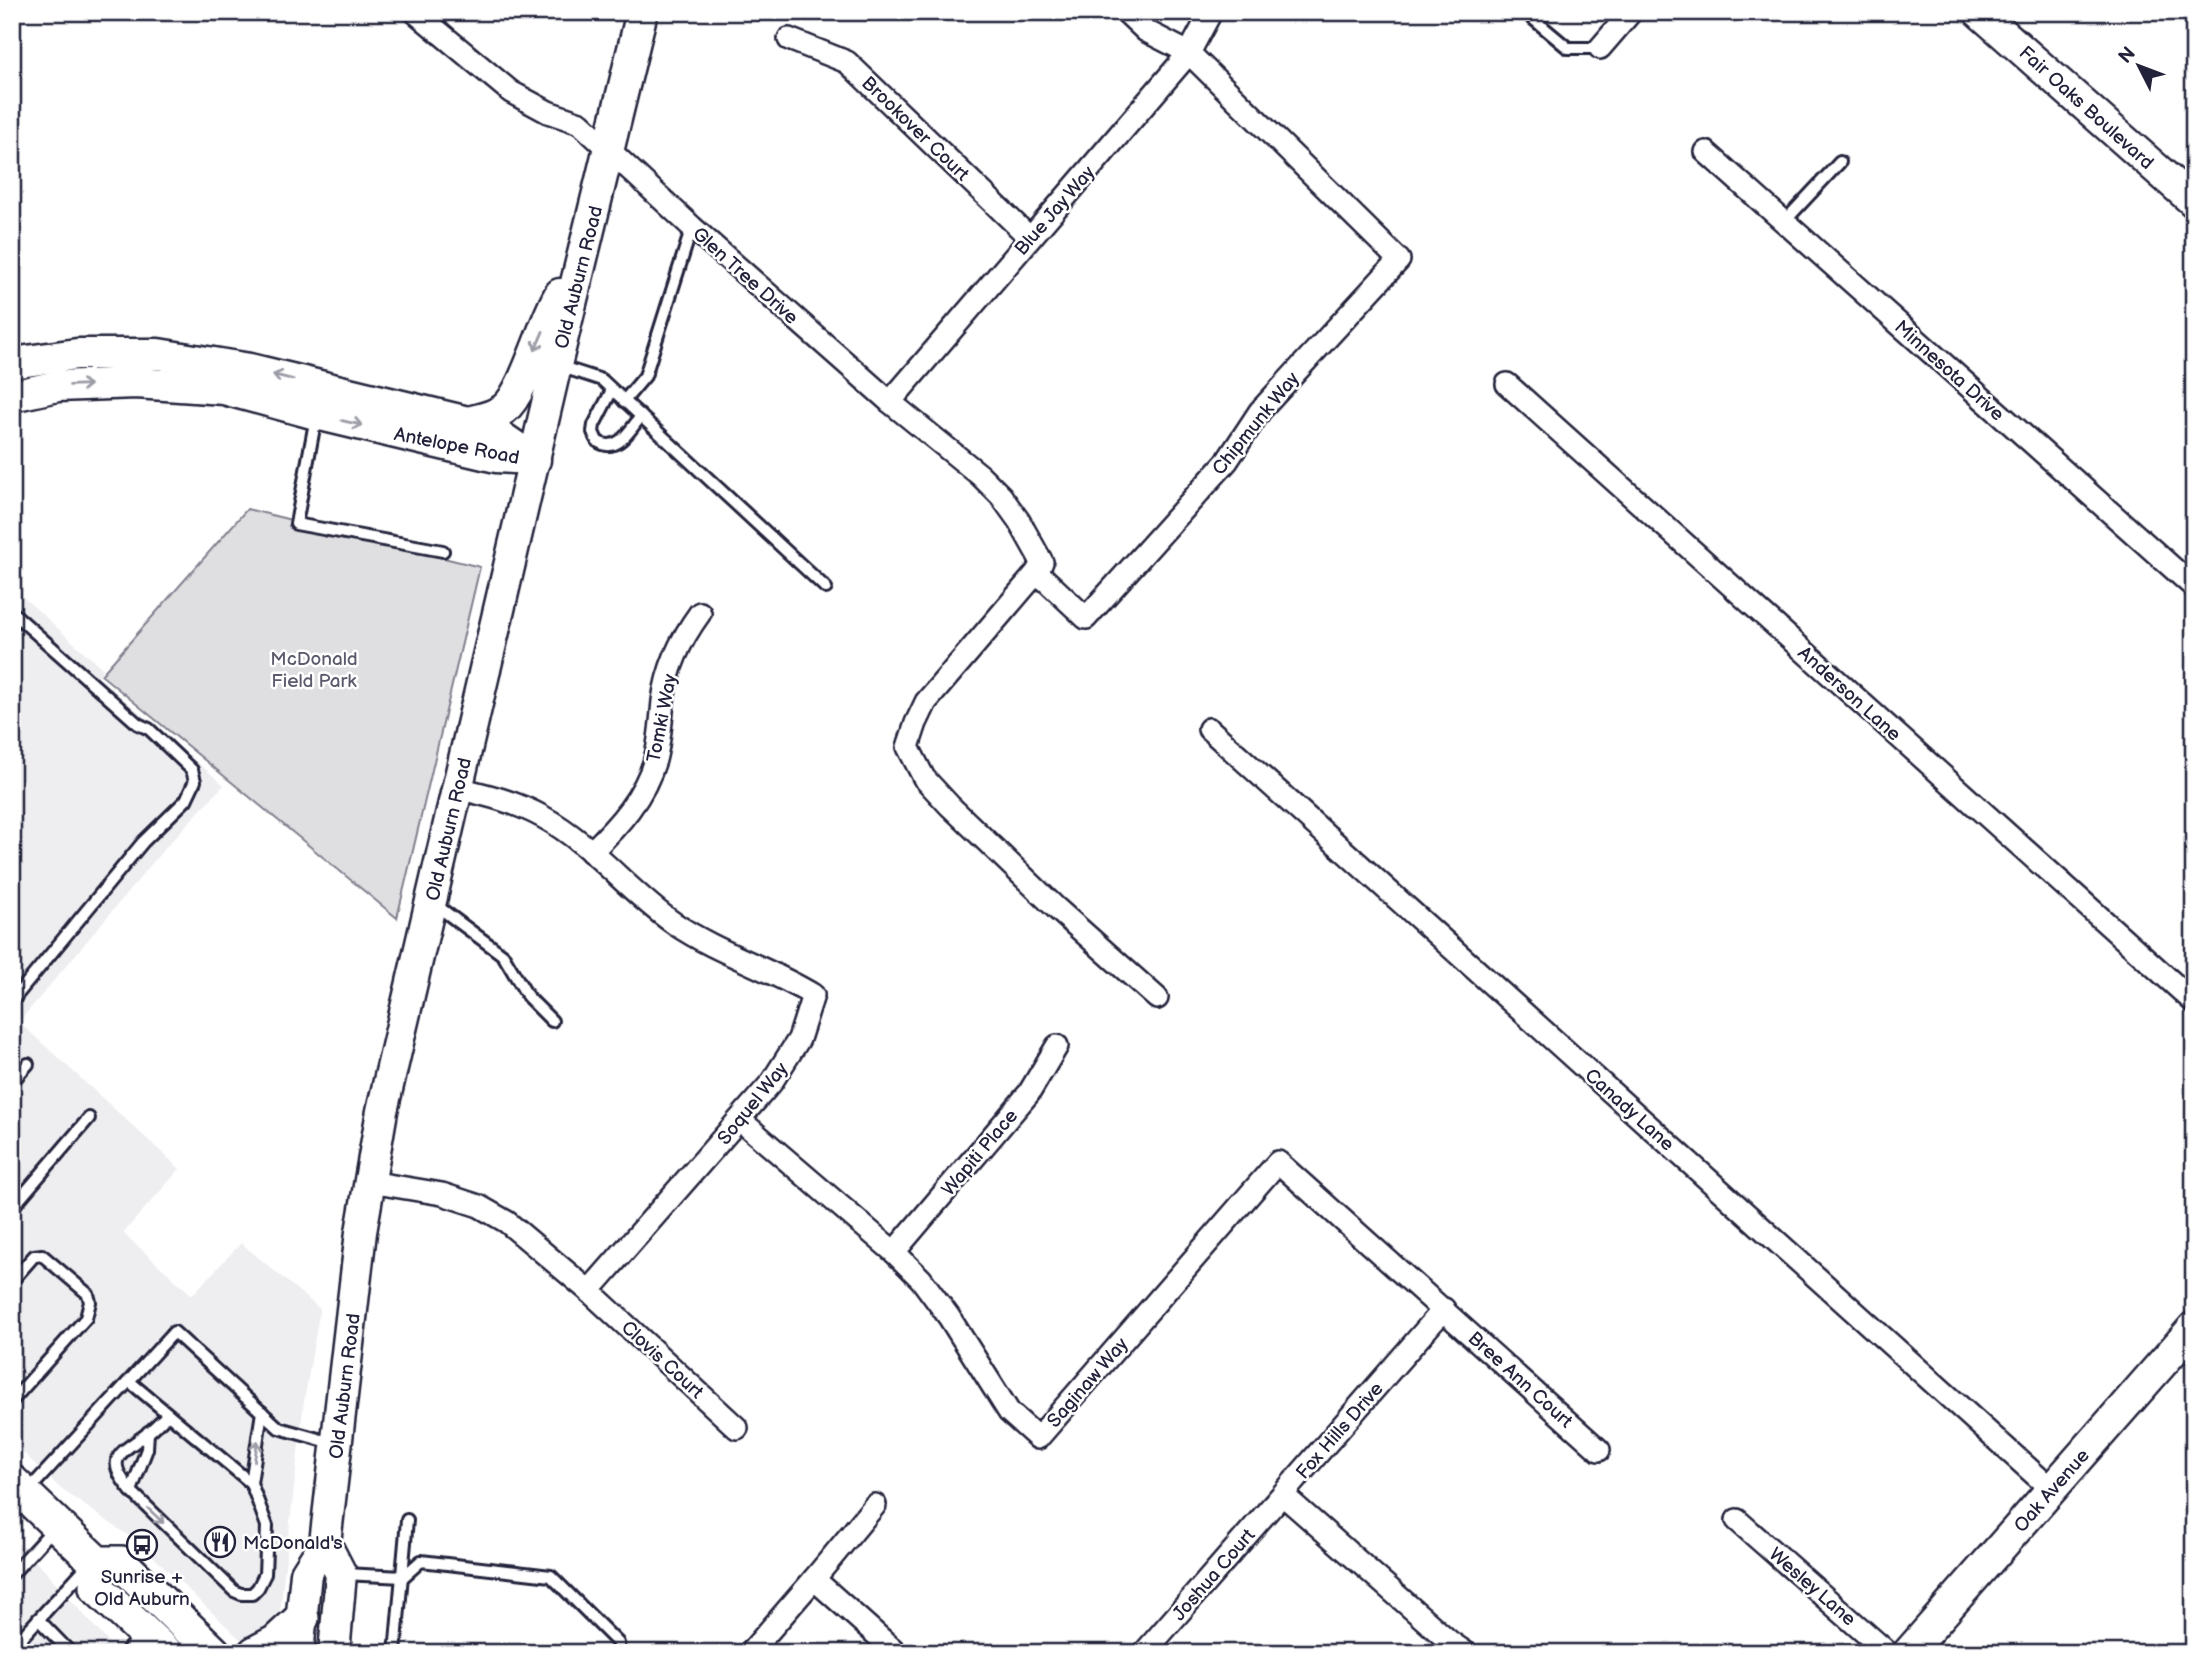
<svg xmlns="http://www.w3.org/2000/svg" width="2206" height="1665" font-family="'Balsamiq Sans',sans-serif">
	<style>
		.built { fill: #eeeef1 }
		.green { fill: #dfdfe2; stroke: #80808e; stroke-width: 2 }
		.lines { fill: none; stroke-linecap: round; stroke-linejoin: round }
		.lane-casing { stroke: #22223b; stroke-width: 16 }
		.street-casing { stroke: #22223b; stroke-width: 26 }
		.secondary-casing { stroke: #22223b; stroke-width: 35 }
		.primary-casing { stroke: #22223b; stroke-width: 38 }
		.lane { stroke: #fff; stroke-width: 10 }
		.street { stroke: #fff; stroke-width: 21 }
		.secondary { stroke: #fff; stroke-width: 30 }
		.primary { stroke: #fff; stroke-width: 33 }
		.oneway { stroke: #9c9ca7 }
		.labels { text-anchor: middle; stroke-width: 5; stroke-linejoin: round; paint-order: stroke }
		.street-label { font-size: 19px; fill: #22223b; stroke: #fff }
		.park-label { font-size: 19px; fill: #5b5b6d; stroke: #fff }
		.poi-label { font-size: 19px; fill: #22223b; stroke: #fff; text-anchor: start }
	</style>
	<rect width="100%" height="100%" fill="#fff"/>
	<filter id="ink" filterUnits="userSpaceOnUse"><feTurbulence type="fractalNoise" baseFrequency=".0143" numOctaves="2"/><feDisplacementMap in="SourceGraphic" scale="14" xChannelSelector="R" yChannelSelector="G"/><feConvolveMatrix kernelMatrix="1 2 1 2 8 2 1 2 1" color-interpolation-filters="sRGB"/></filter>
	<g filter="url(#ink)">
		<g class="built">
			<polygon points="12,587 103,669 98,677 224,785 165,848 19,1022 180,1169 123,1233 192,1295 241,1243 320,1309 304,1401 279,1619 274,1627 249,1638 240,1639 139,1543 61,1489 12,1442"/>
			<polygon points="12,1538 48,1574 118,1653 12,1653"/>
		</g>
		<polygon class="green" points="247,509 480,567 397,918 101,675"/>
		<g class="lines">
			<g class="lane-casing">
				<g id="lane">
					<polyline points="1525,12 1568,48 1600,48"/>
					<polyline points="1784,222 1840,162"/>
					<polyline points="559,366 602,380 826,588"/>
					<path d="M612,390L594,425L593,432L597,441C617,455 630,430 641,416"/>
					<polyline points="624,401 645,376 692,227"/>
					<polyline points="316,417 296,524 443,551"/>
					<polyline points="12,612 138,724 149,729 192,770 195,781 186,800 143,842 12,1001"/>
					<polyline points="433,903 503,955 528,997 552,1021"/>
					<polyline points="12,1082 28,1064"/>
					<polyline points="12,1208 89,1118"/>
					<polyline points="12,1281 34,1256 42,1255 88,1294 90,1302 86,1318 12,1401"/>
					<polyline points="130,1382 251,1483"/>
					<path d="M168,1414C162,1420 155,1427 148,1433C120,1454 103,1457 131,1491L234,1591L241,1594H252L258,1588L265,1574L267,1526L251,1483L262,1412"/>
					<polyline points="131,1491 147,1449 148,1432"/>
					<polyline points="27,1492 174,1332 279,1428 336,1444"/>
					<polyline points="12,1574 55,1527"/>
					<polyline points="344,1574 403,1577 421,1561 551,1576 618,1643 619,1653"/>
					<polyline points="38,1619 71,1653"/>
					<polyline points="12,1648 88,1565"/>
					<polyline points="125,1653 142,1633"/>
					<polyline points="395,1653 407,1520"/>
				</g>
			</g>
			<g class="street-casing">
				<g id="street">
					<polyline points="415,12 511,92 548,112 580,123 692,227 890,402 980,475 1001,496 1019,521 1042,562 1037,572 926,702 916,723 908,747 924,778 950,806 1056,908 1157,998"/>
					<polyline points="789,39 847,62 1030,238"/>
					<polyline points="1600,48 1631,12"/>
					<polyline points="1706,152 2194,587"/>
					<polyline points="1507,384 2194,1002"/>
					<polyline points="890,402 1189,53 1211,12"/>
					<polyline points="1037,572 1086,618 1227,461 1260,411 1399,260 1189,53 1146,31 1126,12"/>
					<polyline points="1209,729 2051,1489"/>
					<path d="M457,788C487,795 516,802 543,817C593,844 628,892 675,924C718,953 769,968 813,995L799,1039L771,1083L589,1291"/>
					<path d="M591,852C619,825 644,797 655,760C660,741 661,721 663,701C667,669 681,639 700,613"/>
					<polyline points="740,1120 894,1252 921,1279 949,1317 1009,1412 1038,1438 1278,1162 1599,1450"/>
					<polyline points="370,1182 442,1194 479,1206 507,1222 589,1291 737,1428"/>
					<polyline points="894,1252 1029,1093 1057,1046"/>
					<polyline points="1283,1495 1450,1642 1466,1653"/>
					<polyline points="1737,1520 1888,1653"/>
					<polyline points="814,1579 875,1505"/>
					<polyline points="750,1653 814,1579 897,1653"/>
					<polyline points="1144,1653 1444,1309"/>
				</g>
			</g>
			<g class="secondary-casing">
				<g id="secondary">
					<polyline points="1979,12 2194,202"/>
					<polyline points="12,363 77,354 158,354 250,369 468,422 500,436 535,460"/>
					<polyline points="12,396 58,386 136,383 224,389 316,414 496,457 531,459"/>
					<path d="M468,422C480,419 494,417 504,409C525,393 543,321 560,294"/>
					<polyline points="298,1653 306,1573 325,1543"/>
					<polyline points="334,1653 341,1574 325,1543 361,1232 382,1111 556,365 642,12"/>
					<polyline points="1908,1653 2194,1327"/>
				</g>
			</g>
			<g class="primary-casing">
				<g id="primary">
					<polyline points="12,1482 97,1563 121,1563 214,1653"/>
					<polyline points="97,1563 96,1587 166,1653"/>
					<polyline points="255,1653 276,1642 302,1618"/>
				</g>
			</g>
			<use href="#lane" class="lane"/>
			<use href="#street" class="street"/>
			<use href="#secondary" class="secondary"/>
			<use href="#primary" class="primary"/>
		</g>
		<defs><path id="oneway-shaft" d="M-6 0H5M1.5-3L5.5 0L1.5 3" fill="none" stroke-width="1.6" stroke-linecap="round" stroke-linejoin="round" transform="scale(1.75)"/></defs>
		<g class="oneway">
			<use href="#oneway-shaft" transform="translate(539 341) rotate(113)"/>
			<use href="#oneway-shaft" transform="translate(283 377) rotate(-166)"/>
			<use href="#oneway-shaft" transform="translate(80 385) rotate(-2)"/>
			<use href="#oneway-shaft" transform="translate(352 423) rotate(13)"/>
			<use href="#oneway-shaft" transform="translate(256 1451) rotate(-81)"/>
			<use href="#oneway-shaft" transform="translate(156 1516) rotate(44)"/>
		</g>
	</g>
	<defs>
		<g id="restaurant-ring" transform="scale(1.575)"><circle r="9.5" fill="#fff" stroke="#22223b" stroke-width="1.5"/><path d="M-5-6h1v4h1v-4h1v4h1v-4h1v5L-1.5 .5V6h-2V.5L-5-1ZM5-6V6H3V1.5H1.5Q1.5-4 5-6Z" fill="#22223b"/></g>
		<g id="bus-ring" transform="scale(1.575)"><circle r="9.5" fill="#fff" stroke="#22223b" stroke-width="1.5"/><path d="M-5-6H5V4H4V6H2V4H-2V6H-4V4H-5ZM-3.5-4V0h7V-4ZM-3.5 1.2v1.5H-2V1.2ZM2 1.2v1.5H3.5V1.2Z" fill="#22223b"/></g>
	</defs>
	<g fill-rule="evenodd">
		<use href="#restaurant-ring" x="220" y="1542"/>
		<use href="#bus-ring" x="142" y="1545"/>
	</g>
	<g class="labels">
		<g class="street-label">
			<text transform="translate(2087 107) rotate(42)" y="7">Fair Oaks Boulevard</text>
			<text transform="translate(916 128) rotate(44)" y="7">Brookover Court</text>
			<text transform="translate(1054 210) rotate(-49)" y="7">Blue Jay Way</text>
			<text transform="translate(746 275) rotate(42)" y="7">Glen Tree Drive</text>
			<text transform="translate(578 277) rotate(-76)" y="7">Old Auburn Road</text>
			<text transform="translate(1950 370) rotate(42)" y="7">Minnesota Drive</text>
			<text transform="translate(1255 423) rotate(-51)" y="7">Chipmunk Way</text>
			<text transform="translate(457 445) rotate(11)" y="7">Antelope Road</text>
			<text transform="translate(1850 693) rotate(42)" y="7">Anderson Lane</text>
			<text transform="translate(661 718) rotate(-79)" y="7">Tomki Way</text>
			<text transform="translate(448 829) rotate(-77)" y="7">Old Auburn Road</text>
			<text transform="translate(752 1103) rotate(-51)" y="7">Soquel Way</text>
			<text transform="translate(1630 1109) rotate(42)" y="7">Canady Lane</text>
			<text transform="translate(979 1152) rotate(-50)" y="7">Wapiti Place</text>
			<text transform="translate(663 1359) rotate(43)" y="7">Clovis Court</text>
			<text transform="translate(1521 1379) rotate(42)" y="7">Bree Ann Court</text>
			<text transform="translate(1087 1382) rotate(-49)" y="7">Saginaw Way</text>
			<text transform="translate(344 1386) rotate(-83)" y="7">Old Auburn Road</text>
			<text transform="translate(1339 1430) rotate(-49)" y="7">Fox Hills Drive</text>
			<text transform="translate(2051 1490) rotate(-49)" y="7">Oak Avenue</text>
			<text transform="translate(1213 1574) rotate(-49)" y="7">Joshua Court</text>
			<text transform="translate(1813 1586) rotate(41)" y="7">Wesley Lane</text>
		</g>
		<g class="park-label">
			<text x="314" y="665">McDonald<tspan x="314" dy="22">Field Park</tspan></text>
		</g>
		<g class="poi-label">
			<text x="243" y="1549">McDonald's</text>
			<text x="142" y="1583" text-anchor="middle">Sunrise +<tspan x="142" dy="22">Old Auburn</tspan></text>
		</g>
	</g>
	<rect width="2206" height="1665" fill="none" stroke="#fff" stroke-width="42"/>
	<rect x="21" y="21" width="2164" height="1623" fill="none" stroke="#22223b" stroke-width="2.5" filter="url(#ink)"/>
	<g transform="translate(2139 66) rotate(312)" stroke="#ffffff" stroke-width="5" paint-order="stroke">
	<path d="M0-5L12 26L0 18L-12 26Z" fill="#22223b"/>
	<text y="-10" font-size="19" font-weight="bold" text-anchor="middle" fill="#22223b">N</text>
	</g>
</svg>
